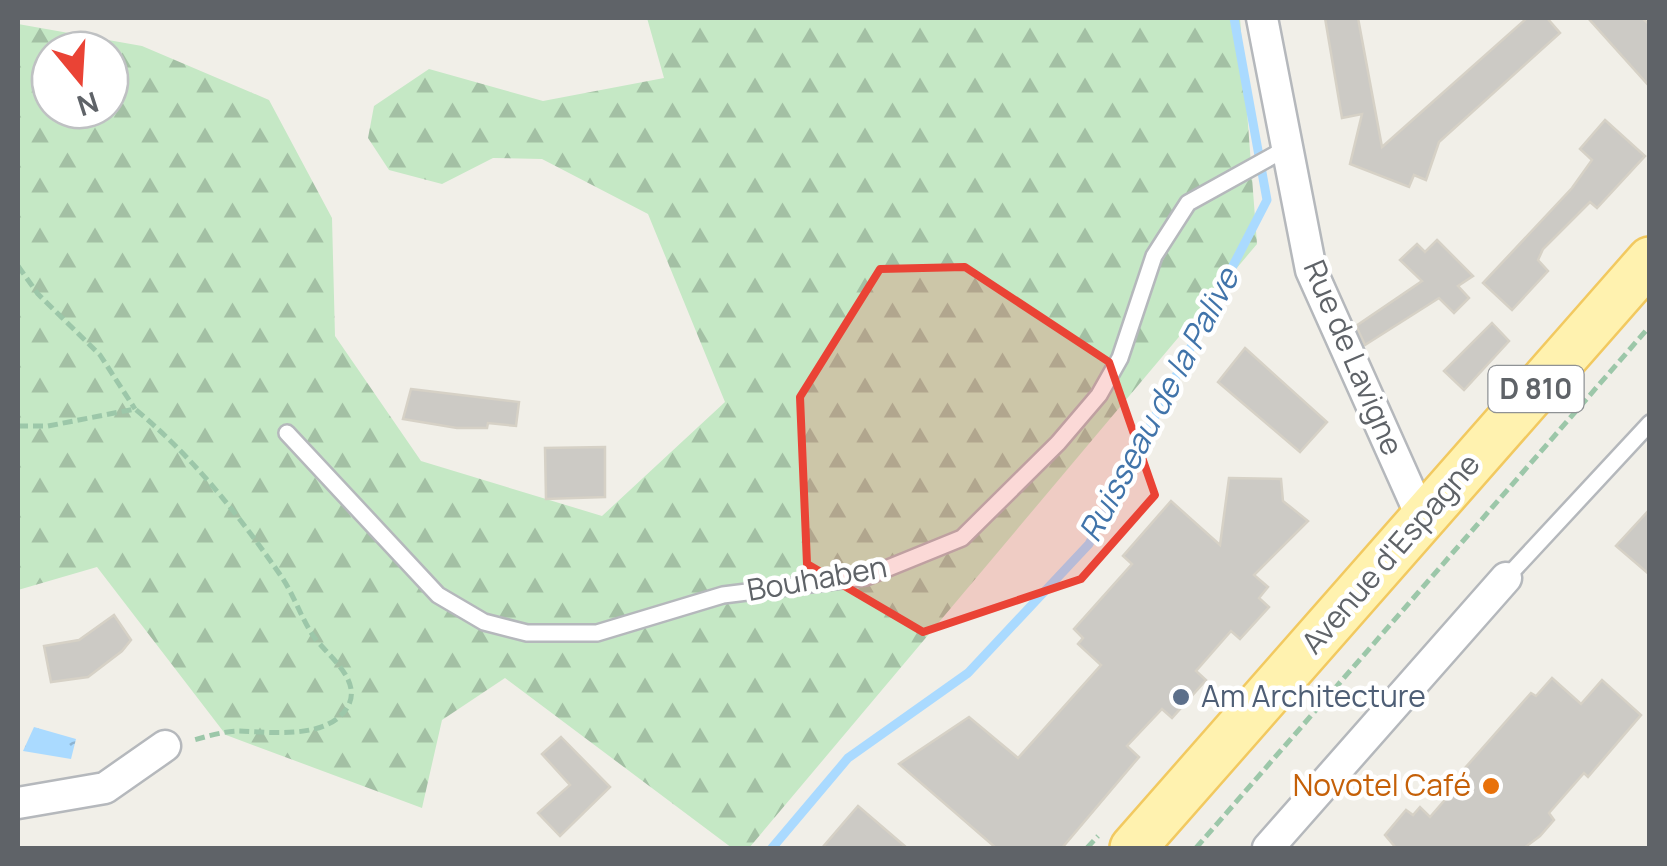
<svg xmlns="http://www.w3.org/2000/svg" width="1667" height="866" font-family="Manrope,sans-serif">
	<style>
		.forest { fill: url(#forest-firs); fill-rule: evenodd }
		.water { fill: url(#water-ripples) }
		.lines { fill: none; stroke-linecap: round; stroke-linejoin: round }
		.stream { stroke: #aadaff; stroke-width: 9 }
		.building { fill: #cccac5; stroke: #d6d1c6; stroke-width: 2.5 }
		.lane-casing { stroke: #b5b8bc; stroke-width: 20 }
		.street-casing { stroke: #b5b8bc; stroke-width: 35 }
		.primary-casing { stroke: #f2c960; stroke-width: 50 }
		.path { stroke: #9cc7a9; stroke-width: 5; stroke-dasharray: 10 5; stroke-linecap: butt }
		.lane { stroke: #fff; stroke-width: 15 }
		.street { stroke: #fff; stroke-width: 30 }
		.primary { stroke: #fff2af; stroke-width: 45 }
		.marked { fill: #ea4335; fill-opacity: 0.2; stroke: #ea4335; stroke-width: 8; stroke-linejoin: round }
		.service-dot { fill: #5c6f8a; stroke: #fff; stroke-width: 4 }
		.food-dot { fill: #e8710a; stroke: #fff; stroke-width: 4 }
		.labels { text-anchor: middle; stroke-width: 9; stroke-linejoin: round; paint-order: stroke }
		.shield { fill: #fff; stroke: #8f9295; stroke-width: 2.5 }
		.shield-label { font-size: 28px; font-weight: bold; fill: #5f6368 }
		.street-label { font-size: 30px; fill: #5f6368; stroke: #fff }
		.service-label { font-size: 30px; fill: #4e5e75; stroke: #fff; text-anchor: start }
		.food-label { font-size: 30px; fill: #c56008; stroke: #fff; text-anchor: end }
		.water-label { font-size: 32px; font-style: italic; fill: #4174aa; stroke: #fff }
	</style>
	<defs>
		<pattern id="forest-firs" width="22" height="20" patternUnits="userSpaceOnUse" patternTransform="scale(2.5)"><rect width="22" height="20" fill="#c5e8c5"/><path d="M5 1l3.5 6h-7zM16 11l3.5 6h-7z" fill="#a3c0a4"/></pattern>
		<pattern id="water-ripples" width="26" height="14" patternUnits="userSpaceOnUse" patternTransform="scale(2.5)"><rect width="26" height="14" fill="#aadaff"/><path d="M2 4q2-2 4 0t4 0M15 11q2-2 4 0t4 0" fill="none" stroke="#8eb4d2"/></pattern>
	</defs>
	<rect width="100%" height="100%" fill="#f1efe8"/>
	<path class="forest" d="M647,18H1240L1257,244L749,848H732L505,678L442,720L422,808L226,735L97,567L18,590V24L142,46L269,100L332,218L335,336L421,461L602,516L725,402L648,214L542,159L493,158L442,184L389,170L368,138L374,106L429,69L543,101L664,78ZM50,50H110V110H50Z"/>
	<polygon class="water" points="34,727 76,739 71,759 23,751"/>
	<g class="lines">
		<polyline class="stream" points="772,848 848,758 968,673 1089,544 1267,200 1234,18"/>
	</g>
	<g class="building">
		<polygon points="1325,18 1358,18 1382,147 1527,18 1547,18 1560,33 1439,142 1426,180 1414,175 1409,187 1350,164 1362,114 1342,118"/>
		<polygon points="1588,18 1642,18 1650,25 1650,87"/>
		<polygon points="1605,120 1645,156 1597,208 1590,202 1543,249 1538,260 1548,271 1512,310 1483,283 1572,188 1592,160 1580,149"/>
		<polygon points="1437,240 1473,276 1458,286 1469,298 1454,313 1439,298 1365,345 1356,326 1422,281 1400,260 1417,244 1425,252"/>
		<polygon points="1492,323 1509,341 1464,390 1444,371"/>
		<polygon points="1245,348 1327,422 1300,452 1218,382"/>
		<polygon points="411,389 519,402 516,426 488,423 487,428 457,428 403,419"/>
		<polygon points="605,447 605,497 546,499 545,448"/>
		<polygon points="1229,478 1281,479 1283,501 1308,521 1254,575 1268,587 1259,598 1269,607 1240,639 1231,631 1196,671 1206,680 1172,718 1162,709 1127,746 1139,757 1062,848 996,848 899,764 969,717 1018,758 1101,665 1078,644 1083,638 1074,629 1132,564 1123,556 1171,501 1220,545"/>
		<polygon points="1650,509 1650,575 1616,546"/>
		<polygon points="114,615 131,640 122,651 88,677 51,682 44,646 79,640"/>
		<polygon points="1552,678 1581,704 1602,680 1641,715 1588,777 1584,773 1549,813 1554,820 1540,836 1524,848 1396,848 1385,835 1406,810 1413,815 1420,807 1430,817 1469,772 1465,768 1531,693 1536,696"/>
		<polygon points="561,737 610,787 560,836 538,813 570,785 542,754"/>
		<polygon points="858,806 907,848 822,848"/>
	</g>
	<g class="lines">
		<g class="lane-casing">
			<g id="lane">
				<polyline points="287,433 438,595 484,622 527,633 597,633 723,595 866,577 962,538 1058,443 1099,395 1120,358 1154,256 1188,203 1287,148"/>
				<polyline points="1506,578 1650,423"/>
			</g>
		</g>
		<g class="street-casing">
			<g id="street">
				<polyline points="1262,18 1311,270 1422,518"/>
				<polyline points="18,803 105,788 165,746"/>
				<polyline points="1268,848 1506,578"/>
			</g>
		</g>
		<g class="primary-casing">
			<polyline id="primary" points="1133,848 1650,260"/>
		</g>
		<g class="path">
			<polyline points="18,266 38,294 100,355 135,409"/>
			<path d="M18,426H48L135,409C193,457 238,514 281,576C294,595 301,618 314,637C327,655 364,681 347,708C326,740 270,732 239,731C225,731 208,736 194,740"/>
			<polyline points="1087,848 1098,836"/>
			<polyline points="1196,848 1650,326"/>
		</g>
		<use href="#lane" class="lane"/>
		<use href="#street" class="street"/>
		<use href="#primary" class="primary"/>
	</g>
	<path class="marked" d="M965,267L1109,362L1155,495L1081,579L923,632L807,564L800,397L880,269Z"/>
	<circle class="service-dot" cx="1181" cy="697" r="10"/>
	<circle class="food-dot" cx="1491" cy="786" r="10"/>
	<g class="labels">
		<rect class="shield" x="1488.5" y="366" width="95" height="46" rx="8"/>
		<g class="shield-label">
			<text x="1536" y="399">D 810</text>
		</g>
		<g class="street-label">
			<text transform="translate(1353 358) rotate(67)" y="10">Rue de Lavigne</text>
			<text transform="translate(1391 554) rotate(-49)" y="10">Avenue d'Espagne</text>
			<text transform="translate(817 579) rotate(-10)" y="10">Bouhaben</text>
		</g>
		<g class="service-label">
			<text x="1201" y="707">Am Architecture</text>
		</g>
		<g class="food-label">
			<text x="1471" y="796">Novotel Café</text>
		</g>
		<g class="water-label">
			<text transform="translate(1159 405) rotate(-62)" y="11">Ruisseau de la Palive</text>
		</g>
	</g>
	<rect width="1667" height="866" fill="none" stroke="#5f6368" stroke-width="40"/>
	<g transform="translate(80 80) rotate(162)"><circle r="48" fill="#ffffff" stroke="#bfc1c3" stroke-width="2.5"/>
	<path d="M0-8L18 38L0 25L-18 38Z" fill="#ea4335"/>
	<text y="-15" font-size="28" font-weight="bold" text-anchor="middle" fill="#5f6368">N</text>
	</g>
</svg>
